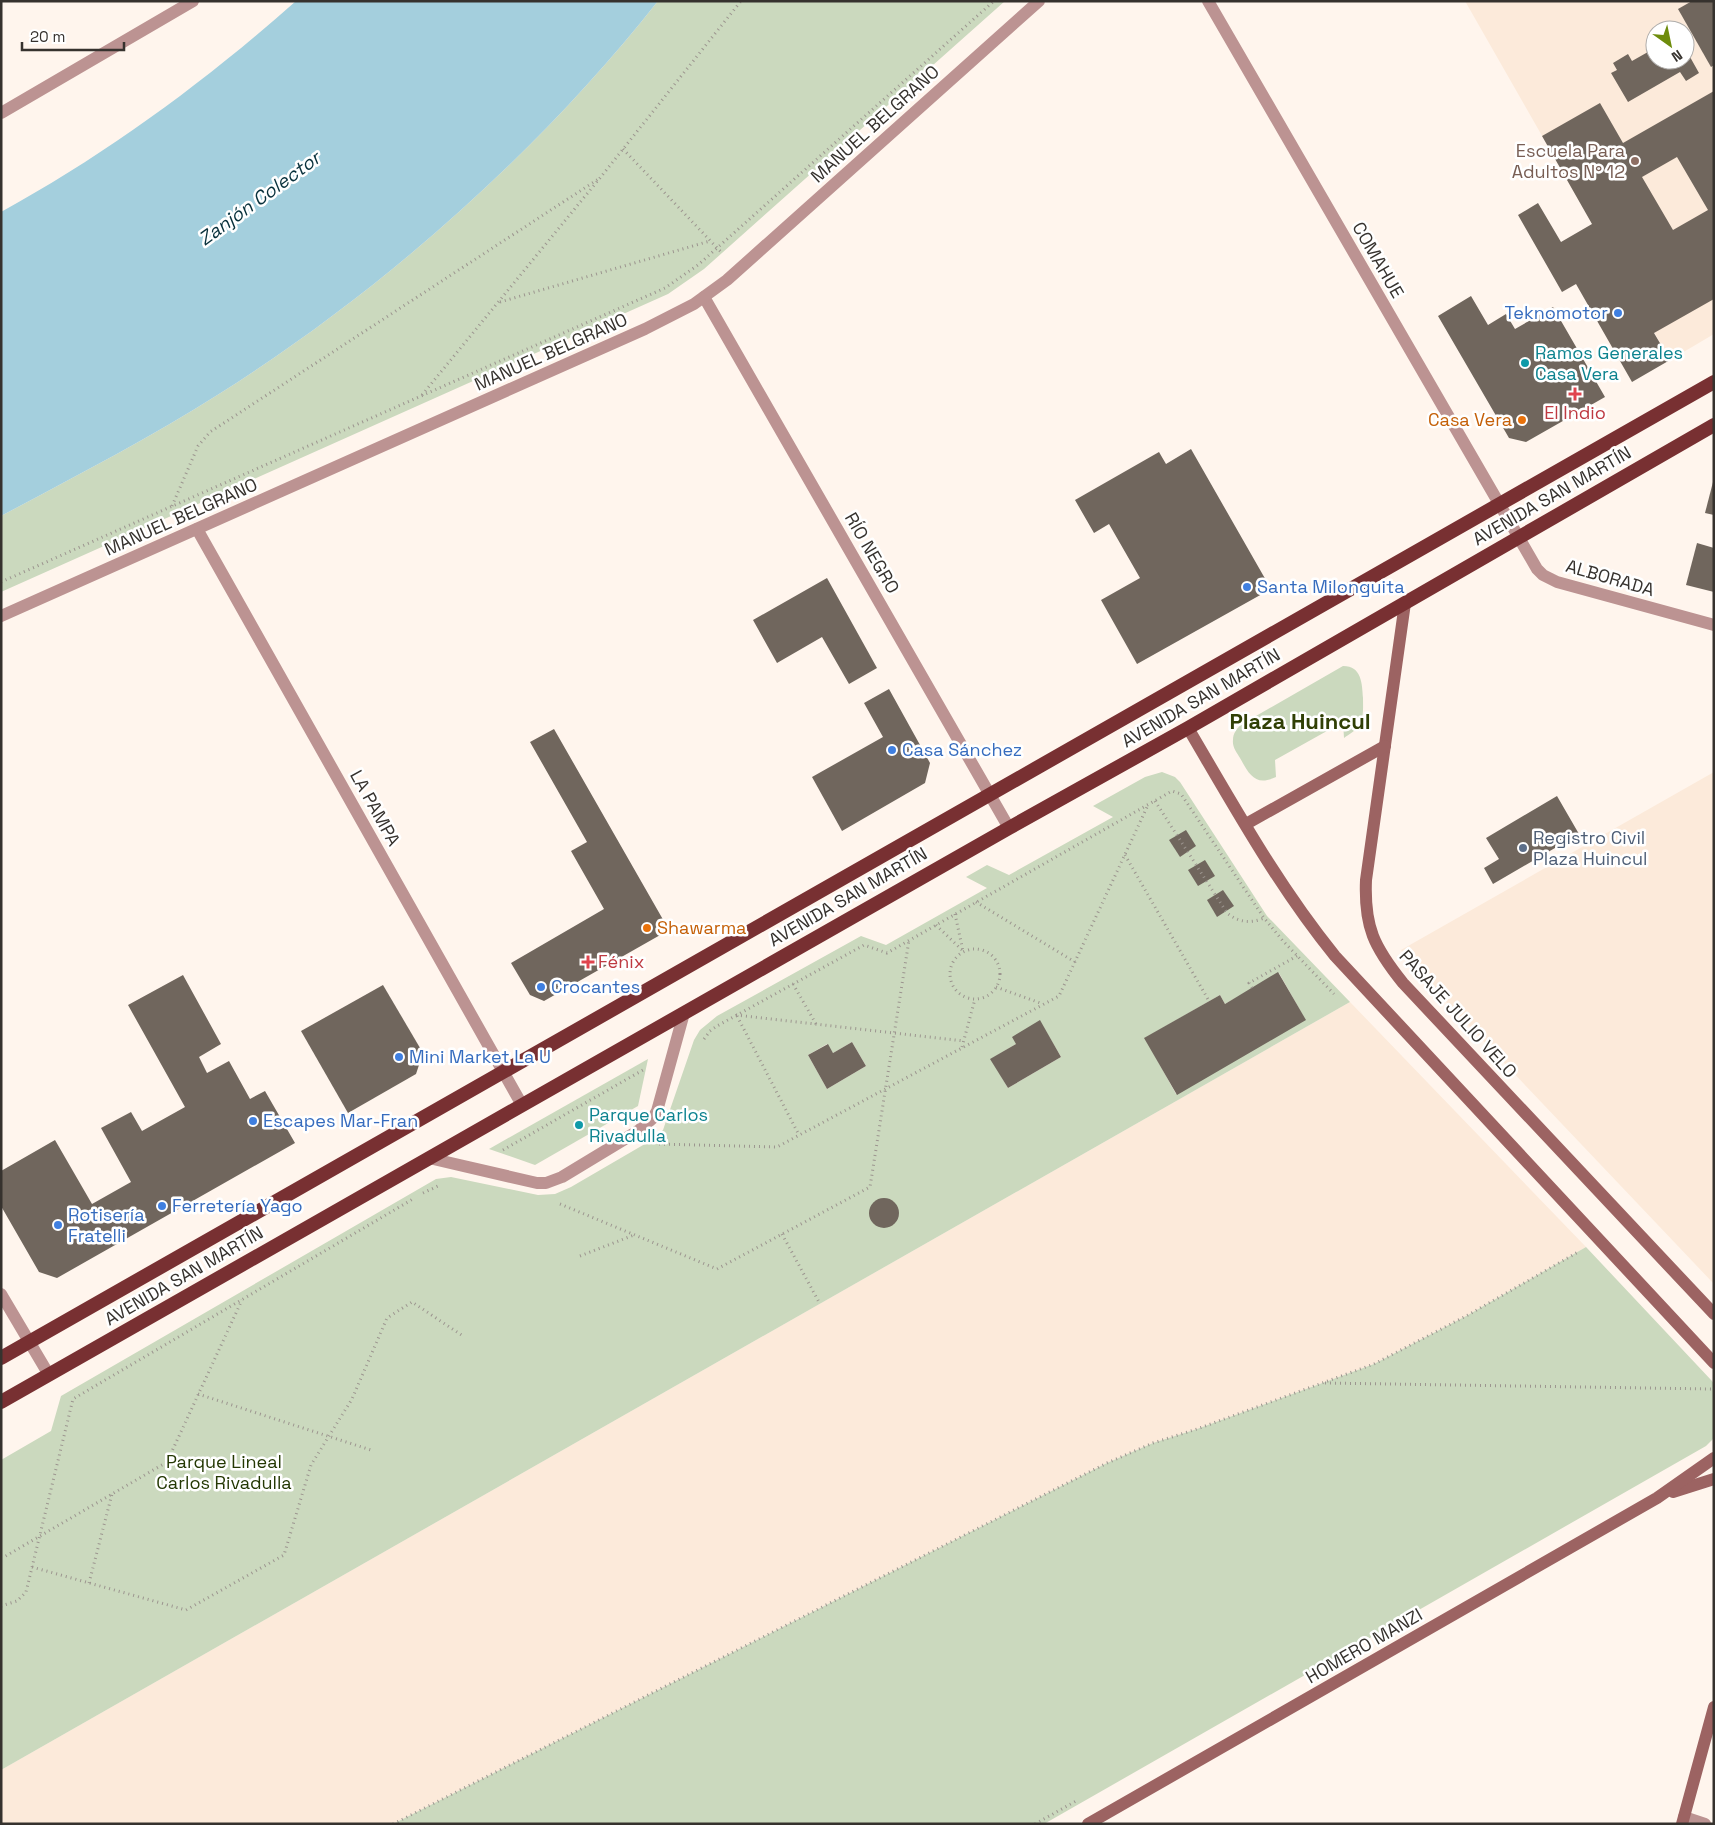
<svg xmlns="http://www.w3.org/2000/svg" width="1715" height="1825" font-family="'Space Grotesk',sans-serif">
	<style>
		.built { fill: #fceada; fill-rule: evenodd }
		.green { fill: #cbd9be; fill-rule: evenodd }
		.water { fill: #a4cfdd }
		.building { fill: #70665d; fill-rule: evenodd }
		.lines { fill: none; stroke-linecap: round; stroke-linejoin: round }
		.path { stroke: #9c958f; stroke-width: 3; stroke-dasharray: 1 4; stroke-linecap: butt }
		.service { stroke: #bc9392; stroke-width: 12 }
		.minor { stroke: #bc9392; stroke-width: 12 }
		.secondary { stroke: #9c6362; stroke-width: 12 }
		.trunk { stroke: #783032; stroke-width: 14 }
		.education-dot { fill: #8d6e63; stroke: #fff; stroke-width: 2 }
		.shop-dot { fill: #3f7fe0; stroke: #fff; stroke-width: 2 }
		.culture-dot { fill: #0f9aa8; stroke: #fff; stroke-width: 2 }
		.health-dot { fill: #e0444e; stroke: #fff; stroke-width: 2 }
		.food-dot { fill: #e8710a; stroke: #fff; stroke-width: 2 }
		.service-dot { fill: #5c6f8a; stroke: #fff; stroke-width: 2 }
		.labels { text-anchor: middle; stroke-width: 5; stroke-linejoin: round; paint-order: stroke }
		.street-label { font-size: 18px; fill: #36322e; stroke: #fff }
		.education-label { font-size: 18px; fill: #785e54; stroke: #fff; text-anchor: end }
		.shop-label { font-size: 18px; fill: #366cbe; stroke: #fff; text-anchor: start }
		.culture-label { font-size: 18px; fill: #0d838f; stroke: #fff; text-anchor: start }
		.health-label { font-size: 18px; fill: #be3a42; stroke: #fff }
		.food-label { font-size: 18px; fill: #c56008; stroke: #fff; text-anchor: end }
		.service-label { font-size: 18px; fill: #4e5e75; stroke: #fff; text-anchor: start }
		.park-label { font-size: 18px; fill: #243803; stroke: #fff }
		.water-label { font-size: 19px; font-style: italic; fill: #07303b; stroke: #fff }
		.district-label { font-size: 22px; font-weight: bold; fill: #303f05; stroke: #fff }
	</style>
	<rect width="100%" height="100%" fill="#fff5ed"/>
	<g class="built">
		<path d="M1465,1H1714V334L1670,360ZM1655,30H1685V60H1655Z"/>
		<polygon points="1714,772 1714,1284 1413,967 1401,950"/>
		<polygon points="1350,1002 1586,1247 1468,1315 1374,1364 1197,1429 1153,1443 1107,1463 393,1824 1,1824 1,1770"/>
	</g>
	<g class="green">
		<path d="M658,1H1005L704,269L668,294L1,592V516C74,477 148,439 219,394C382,291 538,153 658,1Z"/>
		<path d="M1343,666C1362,666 1362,684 1363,698C1363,707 1364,717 1359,725C1356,731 1349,734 1344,738L1343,722L1275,760L1276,777C1255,787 1249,774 1240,758C1237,753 1232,747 1233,740C1233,733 1237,728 1242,724Z"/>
		<path d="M1162,772L1175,777L1180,782L1267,916L1350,1002L1,1770V1460L51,1431L61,1396L436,1179L451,1177L538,1195L555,1194L571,1187L650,1141L663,1130L694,1040L700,1030L717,1016L861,936L886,945L987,888L966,877L987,865L1009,875L1113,817L1093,806L1145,777ZM1279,973L1305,1019L1176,1094L1145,1038L1220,995L1225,1004ZM1040,1021L1061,1057L1008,1088L991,1059L1016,1044ZM852,1042L866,1066L827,1089L808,1055L827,1044L833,1053Z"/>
		<polygon points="648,1059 638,1106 535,1165 489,1149"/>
		<polygon points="1586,1247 1712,1381 1714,1384 1714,1438 1706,1446 1044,1824 393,1824 1107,1463 1153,1443 1197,1429 1374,1364 1468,1315"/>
	</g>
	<path class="water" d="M296,1H658C538,153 382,291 219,394C148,439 74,477 1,516V212C107,154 206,81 296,1Z"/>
	<g class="building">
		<polygon points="1692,1 1714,1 1714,65 1711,67 1678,9"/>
		<polygon points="1655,48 1655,60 1685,60 1685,48 1699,73 1686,81 1680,72 1628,102 1611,73 1617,70 1613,63 1628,54 1632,61"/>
		<path d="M1714,91V299L1654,333L1670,360L1632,382L1576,284L1562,292L1518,215L1538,203L1561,242L1592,224L1542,136L1600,103L1623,143ZM1677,157L1708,210L1673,230L1642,177Z"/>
		<polygon points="1471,296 1488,325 1506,314 1515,329 1553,307 1605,397 1526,442 1509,438 1438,316"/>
		<polygon points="1191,449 1271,589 1137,664 1101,600 1140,578 1109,524 1094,533 1075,500 1159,452 1166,464"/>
		<polygon points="1713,482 1714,482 1714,515 1705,513"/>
		<polygon points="1697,543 1714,548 1714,592 1686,585"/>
		<polygon points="827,578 877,668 849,684 822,637 777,663 753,620"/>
		<polygon points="889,689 930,763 925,783 842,831 812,777 883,737 864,703"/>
		<polygon points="554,729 669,930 544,1001 530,995 511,963 604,909 571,851 587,842 530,742"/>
		<polygon points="1557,796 1579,834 1493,884 1484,868 1499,859 1486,838"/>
		<polygon points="1186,830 1196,846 1180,857 1169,840"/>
		<polygon points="1205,860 1215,876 1198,886 1188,870"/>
		<polygon points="1223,890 1234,906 1217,917 1207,900"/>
		<polygon points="1278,972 1306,1020 1177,1095 1144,1038 1220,995 1225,1004"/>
		<polygon points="183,975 221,1044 199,1057 207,1073 229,1061 250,1099 265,1091 295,1143 57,1278 39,1272 1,1206 1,1171 55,1140 92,1204 131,1182 101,1128 131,1112 142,1131 185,1107 128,1005"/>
		<polygon points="383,985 423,1053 416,1074 348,1113 301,1031"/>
		<polygon points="1040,1020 1061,1057 1008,1088 990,1059 1016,1044 1012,1037"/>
		<polygon points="852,1042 866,1066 827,1089 808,1055 828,1044 833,1053"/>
		<circle cx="884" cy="1213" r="15"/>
	</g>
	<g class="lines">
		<g class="path">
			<polyline points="623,149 722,253"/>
			<polyline points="500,302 710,241"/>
			<polyline points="422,395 600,178 741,1"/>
			<polyline points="172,506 198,446 210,432 600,178"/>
			<polyline points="1,582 665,288 698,265 994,1"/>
			<path d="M1155,801L1227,913C1238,922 1250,924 1264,918"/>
			<polyline points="1125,855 1209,1001"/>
			<polyline points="976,902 1075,962"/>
			<polyline points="955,914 963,951"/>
			<polyline points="936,925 962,950"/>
			<circle cx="975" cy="974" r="25"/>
			<polyline points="793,984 816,1024"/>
			<polyline points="996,987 1043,1004"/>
			<polyline points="1252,988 1249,983 1297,956"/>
			<polyline points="736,1015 964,1041"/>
			<polyline points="737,1016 799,1135"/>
			<polyline points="704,1039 710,1031 717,1026 864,945 887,953 1172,791 1181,794 1264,918 1283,941 1334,994"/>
			<polyline points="962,1047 975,999"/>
			<polyline points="659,1144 777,1147 1059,996 1148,805"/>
			<polyline points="503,1150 643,1070"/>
			<polyline points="423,1193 438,1186"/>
			<polyline points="560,1204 717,1269 870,1187 909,940"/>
			<polyline points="782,1234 820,1304"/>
			<polyline points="580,1256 634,1235"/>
			<polyline points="1325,1383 1711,1389"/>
			<polyline points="198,1394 374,1451"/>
			<polyline points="1,1557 4,1557 167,1462 242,1300"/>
			<polyline points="32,1567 186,1610 284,1555 311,1465 352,1399 387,1318 412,1302 463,1336"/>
			<polyline points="89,1583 112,1494"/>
			<polyline points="1,1606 17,1601 26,1592 73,1399 413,1199"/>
			<polyline points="393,1824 1107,1463 1153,1443 1197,1429 1374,1364 1468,1315 1578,1252"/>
			<polyline points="1035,1824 1076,1801"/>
		</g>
		<polyline class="service" points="1684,1817 1705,1824"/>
		<g class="minor">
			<polyline points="1208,1 1537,569 1543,575 1557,582 1714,625"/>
			<polyline points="1,113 193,1"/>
			<polyline points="704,297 1009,828"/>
			<polyline points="197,529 522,1105"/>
			<polyline points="1,616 645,329 694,304 727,280 1039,1"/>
			<polyline points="429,1158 537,1183 546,1183 562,1177 638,1131 653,1118 657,1111 684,1013"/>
			<polyline points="1,1294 49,1375"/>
		</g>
		<g class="secondary">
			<path d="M1405,603L1366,880C1364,927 1374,947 1403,983L1714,1314"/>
			<path d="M1188,728C1234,806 1278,886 1335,956L1714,1363"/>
			<polyline points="1246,824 1385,746"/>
			<polyline points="1673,1492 1714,1479"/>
			<polyline points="1088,1824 1657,1498 1714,1458"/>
			<polyline points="1682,1824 1714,1707"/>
		</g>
		<g class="trunk">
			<polyline points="1,1358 1714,382"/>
			<polyline points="1,1402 1009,828 1188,728 1714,425"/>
		</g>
	</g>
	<circle class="education-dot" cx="1635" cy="161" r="5"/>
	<g class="shop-dot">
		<circle cx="1618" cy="313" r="5"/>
		<circle cx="1247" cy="587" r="5"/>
		<circle cx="892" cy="750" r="5"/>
		<circle cx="541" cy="987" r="5"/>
		<circle cx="399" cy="1057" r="5"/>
		<circle cx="253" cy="1121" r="5"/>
		<circle cx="162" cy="1206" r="5"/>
		<circle cx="58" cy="1225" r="5"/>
	</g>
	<g class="culture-dot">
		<circle cx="1525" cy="363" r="5"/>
		<circle cx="579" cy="1125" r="5"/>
	</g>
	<g class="health-dot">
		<path d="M1572.5 386.5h5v5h5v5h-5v5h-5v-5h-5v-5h5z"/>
		<path d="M585.5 954.5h5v5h5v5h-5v5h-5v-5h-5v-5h5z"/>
	</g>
	<g class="food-dot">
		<circle cx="1522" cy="420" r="5"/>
		<circle cx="647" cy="928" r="5"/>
	</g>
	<circle class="service-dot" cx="1523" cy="848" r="5"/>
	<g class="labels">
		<g class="street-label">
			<text transform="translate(875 124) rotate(-42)" y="6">MANUEL BELGRANO</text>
			<text transform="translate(1378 260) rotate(60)" y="6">COMAHUE</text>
			<text transform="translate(551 352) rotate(-24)" y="6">MANUEL BELGRANO</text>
			<text transform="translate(1552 496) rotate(-30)" y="6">AVENIDA SAN MARTÍN</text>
			<text transform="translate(181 517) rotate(-24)" y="6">MANUEL BELGRANO</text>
			<text transform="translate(872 553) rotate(60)" y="6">RÍO NEGRO</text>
			<text transform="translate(1610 578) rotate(16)" y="6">ALBORADA</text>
			<text transform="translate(1201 698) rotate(-30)" y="6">AVENIDA SAN MARTÍN</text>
			<text transform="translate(375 808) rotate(61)" y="6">LA PAMPA</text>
			<text transform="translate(848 897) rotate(-30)" y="6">AVENIDA SAN MARTÍN</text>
			<text transform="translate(1458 1014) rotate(48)" y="6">PASAJE JULIO VELO</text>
			<text transform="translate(184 1276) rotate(-30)" y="6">AVENIDA SAN MARTÍN</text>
			<text transform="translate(1364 1646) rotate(-30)" y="6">HOMERO MANZI</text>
		</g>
		<g class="education-label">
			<text x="1625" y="157">Escuela Para<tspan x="1625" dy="21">Adultos N° 12</tspan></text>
		</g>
		<g class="shop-label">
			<text x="1608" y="319" text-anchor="end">Teknomotor</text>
			<text x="1257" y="593">Santa Milonguita</text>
			<text x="902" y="756">Casa Sánchez</text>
			<text x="551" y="993">Crocantes</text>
			<text x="409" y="1063">Mini Market La U</text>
			<text x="263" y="1127">Escapes Mar-Fran</text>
			<text x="172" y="1212">Ferretería Yago</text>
			<text x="68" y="1221">Rotisería<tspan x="68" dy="21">Fratelli</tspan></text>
		</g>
		<g class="culture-label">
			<text x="1535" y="359">Ramos Generales<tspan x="1535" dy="21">Casa Vera</tspan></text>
			<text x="589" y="1121">Parque Carlos<tspan x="589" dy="21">Rivadulla</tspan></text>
		</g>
		<g class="health-label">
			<text x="1575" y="419">El Indio</text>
			<text x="598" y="968" text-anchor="start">Fénix</text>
		</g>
		<g class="food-label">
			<text x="1512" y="426">Casa Vera</text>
			<text x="657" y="934" text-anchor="start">Shawarma</text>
		</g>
		<g class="service-label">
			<text x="1533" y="844">Registro Civil<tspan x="1533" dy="21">Plaza Huincul</tspan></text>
		</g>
		<g class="park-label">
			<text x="224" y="1468">Parque Lineal<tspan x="224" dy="21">Carlos Rivadulla</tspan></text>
		</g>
		<g class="water-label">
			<text transform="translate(259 198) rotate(-36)" y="7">Zanjón Colector</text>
		</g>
		<g class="district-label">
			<text x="1300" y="729">Plaza Huincul</text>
		</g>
	</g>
	<rect width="1715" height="1825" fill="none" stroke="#36322e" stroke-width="5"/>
	<g transform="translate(1670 45) rotate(147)"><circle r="24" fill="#ffffff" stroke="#afadab"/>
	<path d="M0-4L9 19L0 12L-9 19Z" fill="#6e8c0c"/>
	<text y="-8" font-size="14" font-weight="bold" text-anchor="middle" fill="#36322e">N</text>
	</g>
	<path d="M22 42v8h102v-8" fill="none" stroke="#36322e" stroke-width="2.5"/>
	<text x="30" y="42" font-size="15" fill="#36322e" stroke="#ffffff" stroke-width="4" paint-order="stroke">20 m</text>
</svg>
